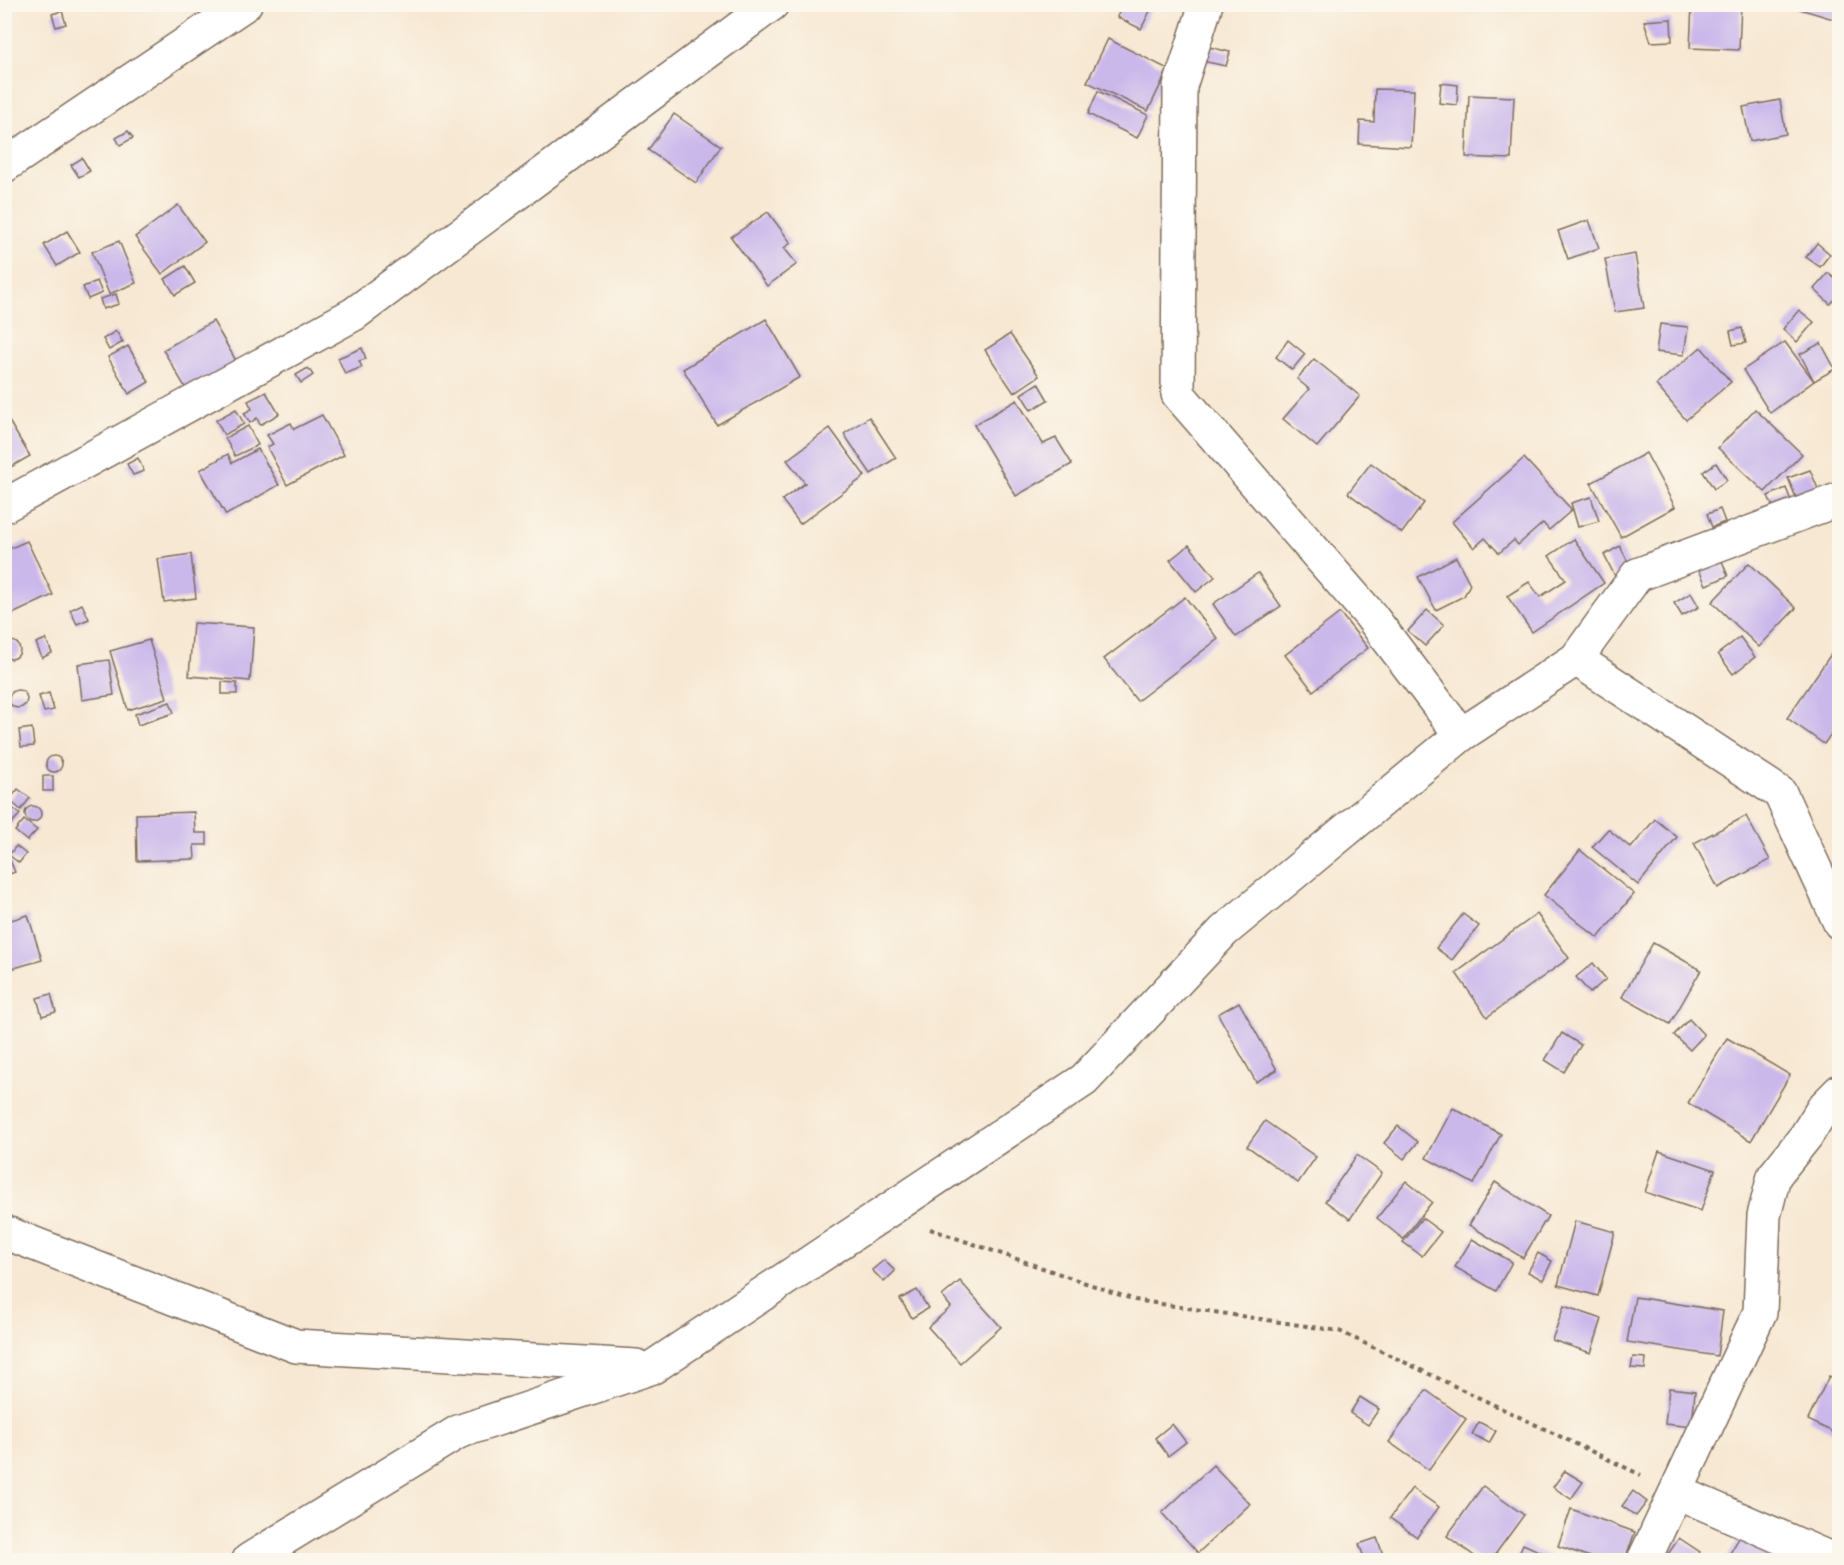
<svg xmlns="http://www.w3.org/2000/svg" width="1844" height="1565" font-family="'IM FELL English',serif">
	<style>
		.building { fill: #cab8eb }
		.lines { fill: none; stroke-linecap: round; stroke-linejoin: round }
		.minor-casing { stroke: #7d6c5d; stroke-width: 36 }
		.path { stroke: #7d6c5d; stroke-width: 4; stroke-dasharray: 4.5 4.5; stroke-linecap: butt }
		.minor { stroke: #fff; stroke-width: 33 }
	</style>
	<rect width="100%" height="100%" fill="#fbf7ec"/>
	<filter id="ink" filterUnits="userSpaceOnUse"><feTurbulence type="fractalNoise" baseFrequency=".0167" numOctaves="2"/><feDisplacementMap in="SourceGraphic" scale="12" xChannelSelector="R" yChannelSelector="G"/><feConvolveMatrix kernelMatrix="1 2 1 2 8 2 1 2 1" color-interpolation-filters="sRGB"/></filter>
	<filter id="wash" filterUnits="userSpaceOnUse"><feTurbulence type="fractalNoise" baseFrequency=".008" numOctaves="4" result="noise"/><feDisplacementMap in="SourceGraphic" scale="24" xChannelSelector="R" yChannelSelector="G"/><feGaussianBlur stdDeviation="1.35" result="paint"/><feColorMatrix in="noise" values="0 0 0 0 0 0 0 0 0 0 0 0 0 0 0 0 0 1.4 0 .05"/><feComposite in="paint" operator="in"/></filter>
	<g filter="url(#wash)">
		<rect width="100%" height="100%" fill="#f7e8d3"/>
		<g id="blocks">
			<g class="building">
				<polygon points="1123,4 1141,4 1151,9 1141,29 1117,17"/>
				<polygon points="1692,4 1741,4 1739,50 1690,48"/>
				<polygon points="1794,4 1840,4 1840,21 1793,7"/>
				<polygon points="62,11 66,24 56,27 52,14"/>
				<polygon points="1671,19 1672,41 1651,42 1644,21"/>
				<polygon points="1108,39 1168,69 1148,111 1087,82"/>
				<polygon points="1205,46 1230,52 1226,66 1202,61"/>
				<polygon points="1441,83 1458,85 1457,105 1439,103"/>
				<polygon points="1375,89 1414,90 1411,147 1359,144 1360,121 1374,122"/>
				<polygon points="1098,91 1148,115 1137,138 1088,114"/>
				<polygon points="1469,95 1514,97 1511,159 1466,157"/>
				<polygon points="1780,100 1786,134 1750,141 1743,107"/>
				<polygon points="674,114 721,146 696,183 648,150"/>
				<polygon points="128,131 133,138 120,145 116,138"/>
				<polygon points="82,158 90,171 79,177 71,165"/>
				<polygon points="178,205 205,242 162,274 135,237"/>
				<polygon points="768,212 791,243 784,248 797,264 767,286 731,237"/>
				<polygon points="1589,220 1599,248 1568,259 1558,231"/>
				<polygon points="67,231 80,252 57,266 44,245"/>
				<polygon points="119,241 136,283 109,294 92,252"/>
				<polygon points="1817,243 1830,254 1820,267 1806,257"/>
				<polygon points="1635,254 1644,308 1615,312 1605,259"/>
				<polygon points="185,266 195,283 175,295 165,279"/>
				<polygon points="1828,273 1840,283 1840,294 1830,304 1814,289"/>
				<polygon points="97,281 102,293 88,299 83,287"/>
				<polygon points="116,294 119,304 103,309 100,299"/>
				<polygon points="1799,310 1814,322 1797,342 1783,329"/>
				<polygon points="766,319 800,377 717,425 683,369"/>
				<polygon points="213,321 238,364 188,392 163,350"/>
				<polygon points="1660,324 1688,327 1684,355 1656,352"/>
				<polygon points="1742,328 1746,343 1733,345 1730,331"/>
				<polygon points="116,331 123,342 109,350 103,339"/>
				<polygon points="1010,334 1039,376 1014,393 985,350"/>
				<polygon points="1288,340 1305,354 1292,370 1276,357"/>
				<polygon points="1785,342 1814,381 1770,413 1743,370"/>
				<polygon points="1821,343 1835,369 1814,381 1800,354"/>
				<polygon points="128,346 149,382 129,394 108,357"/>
				<polygon points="1701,347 1731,382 1686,420 1656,385"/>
				<polygon points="362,348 366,359 359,361 362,367 345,374 338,358"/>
				<polygon points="1314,359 1360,396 1317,447 1283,419 1309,389 1297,379"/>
				<polygon points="308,368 313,375 301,383 296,375"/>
				<polygon points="1038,383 1048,400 1031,410 1021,394"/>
				<polygon points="266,392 279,414 260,425 257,418 250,423 244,413 252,409 248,401"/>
				<polygon points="1017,400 1043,444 1056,438 1072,464 1016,496 974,425"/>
				<polygon points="236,409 244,424 224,435 216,420"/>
				<polygon points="1755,409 1802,454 1765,492 1718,448"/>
				<polygon points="4,413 30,456 4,471"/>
				<polygon points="322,415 344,455 287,485 267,447 273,444 267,435 291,423 294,429"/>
				<polygon points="869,417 896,458 871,474 844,434"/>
				<polygon points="248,426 258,445 235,456 225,438"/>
				<polygon points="830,428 865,476 800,524 782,500 805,483 787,460"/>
				<polygon points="258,449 279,485 226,515 200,470 228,454 232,463"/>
				<polygon points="1646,453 1675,507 1621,537 1591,483"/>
				<polygon points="138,458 144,471 133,475 127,464"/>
				<polygon points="1524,458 1572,510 1549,530 1543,523 1518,545 1514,540 1499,553 1485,538 1474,548 1452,522"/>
				<polygon points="1371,463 1424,503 1402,533 1348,493"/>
				<polygon points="1716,463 1727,480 1714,489 1703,472"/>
				<polygon points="1810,470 1819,491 1797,500 1788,478"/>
				<polygon points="1786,488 1792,503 1775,511 1768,496"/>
				<polygon points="1591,497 1599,521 1578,527 1571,503"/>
				<polygon points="1720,509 1725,522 1712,527 1707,514"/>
				<polygon points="1574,539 1604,583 1532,632 1507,596 1529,582 1540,597 1566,580 1549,556"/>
				<polygon points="27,541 53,595 4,618 4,551"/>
				<polygon points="1189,545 1215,577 1196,592 1170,560"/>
				<polygon points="1620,546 1631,568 1615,576 1604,555"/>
				<polygon points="191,554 196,598 164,602 158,559"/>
				<polygon points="1720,556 1728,576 1706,585 1697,566"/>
				<polygon points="1456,557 1470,584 1464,596 1436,610 1418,577"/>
				<polygon points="1749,563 1796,608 1759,647 1712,602"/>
				<polygon points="1258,573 1281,606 1236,637 1213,604"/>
				<polygon points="1691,593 1699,607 1682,616 1674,603"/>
				<polygon points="1185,597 1218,639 1137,701 1104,659"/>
				<polygon points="82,604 89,619 77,624 70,610"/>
				<polygon points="1427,610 1444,625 1425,646 1408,631"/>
				<polygon points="1340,613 1368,648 1313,691 1285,655"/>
				<polygon points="193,623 254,627 250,681 189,676"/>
				<polygon points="1740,637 1755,657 1733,674 1718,654"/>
				<polygon points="46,639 52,653 42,658 36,643"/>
				<polygon points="149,640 167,698 128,710 110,651"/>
				<circle cx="11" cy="650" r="9"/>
				<polygon points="1831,654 1840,660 1840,722 1824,744 1787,718"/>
				<polygon points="109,660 114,695 82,700 78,664"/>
				<polygon points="222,682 237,683 237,694 222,694"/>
				<circle cx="18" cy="699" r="9"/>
				<polygon points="49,693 54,710 44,712 39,696"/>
				<polygon points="170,702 174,713 138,725 135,714"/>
				<polygon points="32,728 34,746 21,747 19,730"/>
				<circle cx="54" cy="764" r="8"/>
				<rect x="43" y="776" width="10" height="15"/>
				<polygon points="18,789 30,798 21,810 9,800"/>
				<circle cx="33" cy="814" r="8"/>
				<polygon points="11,807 20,814 10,825 4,821 4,815"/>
				<polygon points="194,812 195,833 207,833 207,845 194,845 195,859 137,861 136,814"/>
				<polygon points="1746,816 1770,860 1718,888 1694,843"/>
				<polygon points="1655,819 1677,837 1638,885 1592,847 1608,829 1631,848"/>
				<polygon points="24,820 37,830 27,841 15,831"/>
				<polygon points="16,846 26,854 19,863 9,855"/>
				<polygon points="1580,850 1634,894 1598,938 1544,895"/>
				<polygon points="10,860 15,872 4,876 4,863"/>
				<polygon points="1463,914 1479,926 1452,960 1436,948"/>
				<polygon points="1537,914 1569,958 1487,1017 1456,973"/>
				<polygon points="28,915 42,960 4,971 4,922"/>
				<polygon points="1653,943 1701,970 1670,1024 1622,997"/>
				<polygon points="1593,963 1606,979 1590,993 1576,977"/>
				<polygon points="51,994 56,1012 42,1016 37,998"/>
				<polygon points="1239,1002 1277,1070 1256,1082 1218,1014"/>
				<polygon points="1689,1019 1704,1035 1690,1050 1674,1035"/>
				<polygon points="1562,1033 1581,1045 1564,1072 1545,1060"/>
				<polygon points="1727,1038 1790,1075 1751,1141 1688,1103"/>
				<polygon points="1453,1108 1501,1134 1474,1184 1426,1158"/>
				<polygon points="1265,1121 1316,1157 1298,1183 1247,1146"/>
				<polygon points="1398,1126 1418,1142 1404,1159 1384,1143"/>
				<polygon points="1659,1151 1715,1170 1701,1211 1645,1192"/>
				<polygon points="1357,1155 1382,1173 1350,1219 1325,1201"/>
				<polygon points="1406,1181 1432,1202 1403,1239 1377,1218"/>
				<polygon points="1495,1182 1548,1216 1523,1258 1469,1225"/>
				<polygon points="1422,1218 1441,1232 1422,1256 1403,1242"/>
				<polygon points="1575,1221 1615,1232 1598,1296 1558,1285"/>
				<polygon points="1472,1239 1512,1262 1496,1291 1455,1267"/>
				<polygon points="1538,1253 1552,1261 1543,1280 1528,1272"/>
				<polygon points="884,1260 895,1271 884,1282 872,1270"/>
				<polygon points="960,1281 1001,1327 960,1363 928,1327 951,1307 942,1296"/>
				<polygon points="917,1290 928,1308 912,1318 900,1299"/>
				<polygon points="1635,1297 1723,1311 1717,1356 1627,1342"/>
				<polygon points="1564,1306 1602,1319 1591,1353 1552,1340"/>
				<polygon points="1633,1357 1646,1358 1645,1369 1631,1368"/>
				<polygon points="1829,1376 1840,1381 1840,1429 1837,1434 1808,1420"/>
				<polygon points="1669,1388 1695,1391 1692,1427 1665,1424"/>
				<polygon points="1426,1390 1466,1419 1429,1470 1389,1442"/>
				<polygon points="1360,1397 1379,1409 1368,1425 1350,1413"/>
				<polygon points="1479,1422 1496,1431 1489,1443 1472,1434"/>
				<polygon points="1172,1424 1186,1442 1168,1456 1155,1438"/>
				<polygon points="1213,1465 1250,1504 1198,1553 1162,1513"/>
				<polygon points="1565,1471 1583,1482 1571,1499 1553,1487"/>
				<polygon points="1483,1486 1524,1515 1491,1560 1480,1560 1447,1536"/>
				<polygon points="1412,1488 1439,1507 1417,1537 1390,1518"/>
				<polygon points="1633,1491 1647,1502 1636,1516 1622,1506"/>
				<polygon points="1571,1509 1635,1532 1625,1560 1599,1560 1558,1546"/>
				<polygon points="1743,1531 1793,1560 1726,1560"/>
				<polygon points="1377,1538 1385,1560 1365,1560 1359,1544"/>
				<polygon points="1679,1538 1700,1552 1694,1560 1664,1560"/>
				<polygon points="1523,1544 1559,1560 1516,1560"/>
			</g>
		</g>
	</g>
	<g filter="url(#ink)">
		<use href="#blocks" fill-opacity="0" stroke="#7d6c5d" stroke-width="1.5"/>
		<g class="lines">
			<g class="minor-casing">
				<g id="minor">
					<polyline points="1206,4 1180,86 1178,394 1370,615 1461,735 1576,659"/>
					<polyline points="4,166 245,4"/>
					<polyline points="1840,499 1637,575 1576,659 1780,793 1840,923"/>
					<polyline points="4,506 354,314 772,4"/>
					<polyline points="4,1232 296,1346 636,1366"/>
					<polyline points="1677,1492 1833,1560"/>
					<polyline points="249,1560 458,1432 653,1367 1084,1080 1224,931 1461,735"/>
					<polyline points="1644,1560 1760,1312 1764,1216 1774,1176 1806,1136 1824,1107 1840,1091"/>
				</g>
			</g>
			<polyline class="path" points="930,1229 1135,1300 1339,1331 1641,1475"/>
			<use href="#minor" class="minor"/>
		</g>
	</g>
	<rect width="1844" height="1565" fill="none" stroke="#fbf7ec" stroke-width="24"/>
</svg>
